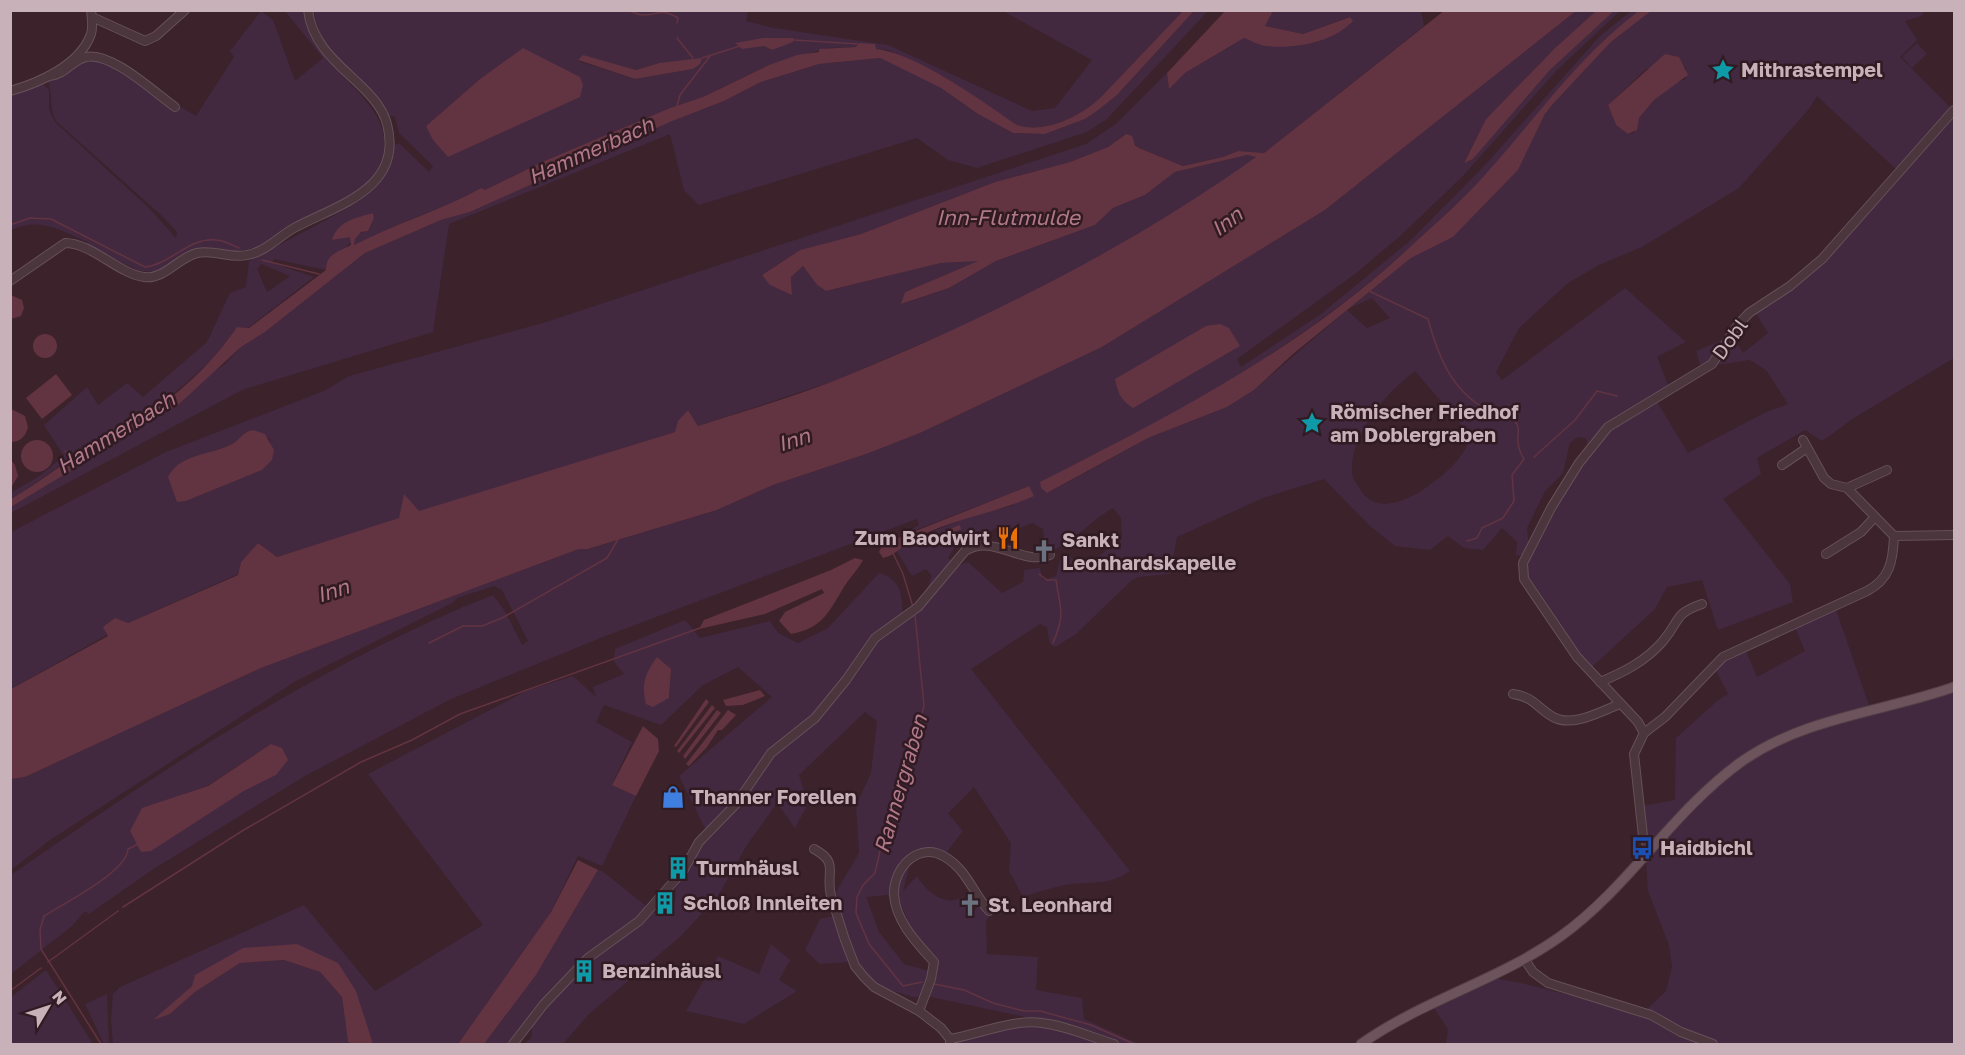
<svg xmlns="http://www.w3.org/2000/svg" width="1965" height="1055" font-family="'Golos Text',sans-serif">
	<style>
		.green { fill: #422940; fill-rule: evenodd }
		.water { fill: #623341 }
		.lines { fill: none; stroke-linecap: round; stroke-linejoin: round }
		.stream { stroke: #623341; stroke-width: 1.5 }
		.minor-casing { stroke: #675158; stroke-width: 10 }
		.major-casing { stroke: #553f46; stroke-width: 11 }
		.minor { stroke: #4c363d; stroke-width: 8 }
		.major { stroke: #6d545c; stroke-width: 9 }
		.labels { text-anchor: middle; stroke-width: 5; stroke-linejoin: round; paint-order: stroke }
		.poi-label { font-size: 20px; font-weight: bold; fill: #c8b1b8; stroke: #311b22; text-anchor: start }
		.street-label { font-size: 20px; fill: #c8b1b8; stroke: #311b22 }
		.water-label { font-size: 21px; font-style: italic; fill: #b1788a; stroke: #311b22 }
	</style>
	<rect width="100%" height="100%" fill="#3c222a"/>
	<g class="green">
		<path d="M261,11L273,20L295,81L323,58L285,11H305C308,23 310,35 317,46C350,93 416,123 367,186L261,246L240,251L197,249L154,272L140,271L89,248L87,242C60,230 40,217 11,230V94L43,84L49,90V109L55,122L148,207L176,238L177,232L162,216L56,121C49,109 53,94 48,81L84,57L94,56L196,116L234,57L230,51Z"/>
		<path d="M314,11H748L746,21L774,28L888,45L1032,111L1055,108L1092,60L1003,11H1183L1100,98C1079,117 1045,134 1017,125L933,72L888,50L856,47L827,48L769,65L703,97L670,108L542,162L485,190L481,188C440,211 395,223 354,245C354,236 360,232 368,231L374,218L373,213L334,241L342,237H350L352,241L326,270L274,259L272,263L314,277L248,328L237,327C192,391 144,413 80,452C56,467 35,485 11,499L10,493L38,477L64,456L44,425L87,387L98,405L127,383L143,397L207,342L230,293L246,287L249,261C284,241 351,211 378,184C388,174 391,159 393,146L399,143L429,172L433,166L399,133L395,117L388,115C361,83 319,54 314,11ZM763,38H794L772,50L764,46ZM523,48L463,149L448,157L426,126L480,79ZM584,56L636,70L659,63L693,69L635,79L578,61ZM261,264L290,276L267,292L257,269Z"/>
		<polygon points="1194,11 1208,11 1107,119 1087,132 977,168 948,160 917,138 699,205 684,190 670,134 449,224 433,332 242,390 11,513 11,507 82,464 225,364 241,347 265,332 365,253 441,220 470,212 670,122 724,101 761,82 819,64 880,58 941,88 978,114 1013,133 1045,134 1085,119 1097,111 1117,95"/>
		<path d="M1273,11H1421L1424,26L1264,153L1238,151L1223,157L1183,166L1139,148L1125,134L1108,147L1070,162L995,182L861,234L800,250L762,275L792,294L791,276L803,266L817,285L826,291L941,263L981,260L905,292L902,304L949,288L996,261L1095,225L1113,208L1145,195L1175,172L1247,155L1257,157L1202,195L1100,257L988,315L834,381L698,426L688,410L675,432L277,557L258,543L241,562L238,574L128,623L11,689V532L166,452L324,391L349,376L543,323L1086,144L1117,123L1167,73L1169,88L1185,73L1244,38L1264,46L1314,43L1349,17L1303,34L1265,26ZM253,430L270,439L272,460L262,470L186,501L177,502L171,471C195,455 206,455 230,445C240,441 241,432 253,430Z"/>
		<path d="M1576,11H1596L1555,48L1486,119L1464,162L1473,159L1550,70L1614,11H1620L1557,70L1462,177L1399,237L1355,274L1237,359L1241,367L1321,314L1411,240L1486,164L1599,37L1631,11H1640C1580,55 1540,115 1491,169C1465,197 1436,223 1409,248C1302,346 1169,416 1048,493L1148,438L1227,407L1254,390L1347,310L1367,328L1390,318L1372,298L1350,308L1411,258L1453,237L1518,170L1545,114L1552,105L1611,42L1651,11H1925L1921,16L1905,21L1917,40L1900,57L1953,110L1898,171L1817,96L1809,109L1739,188L1642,247L1599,265L1568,283L1519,328L1496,372L1502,380L1625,288L1686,342L1657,357L1669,387L1623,414L1588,449L1586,438L1578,437L1570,443L1563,473L1545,491L1527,528L1529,548L1525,556L1516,555L1517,542L1502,528L1483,550L1464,548L1448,536L1430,550L1395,546L1370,526L1324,479L1263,498L1177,537L1170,574L1138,577L1131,581L1076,634L1055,647L1050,644L1047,627L1040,624L971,669L1130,871C1110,886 1089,881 1065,885C1051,888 1037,892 1023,897L1009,871L1011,843L974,787L948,813L963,831L946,853L911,861L903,891L917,876C925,890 945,908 962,897L973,912L977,908L968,897L970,895L989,914L986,923L987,954L1038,957L1036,990L1082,998L1084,1019L1139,1044H1117L1077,1028L931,997H913L877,986L858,966L840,914L836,892L859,853L856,805L871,773L877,721L865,712L799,775L808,804L795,828L777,803L747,845L718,896L681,936L588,1015L563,1044H524L532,1037V1023L510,1044H484L536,975L598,870L602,871L660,917L675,901L676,888L708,834L679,776L772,697L738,667L703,685L661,725L604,705L596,722L632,742L612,784L636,796L602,866L578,856L551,912L458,1044H373L338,964L243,948L192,986L155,1019L170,1014L195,992L240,963L284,960L320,972L342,997L348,1041L354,1044H113L111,1020L113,994L120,987L304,905L375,991L483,925L368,774L526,691L573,676L596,697L593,687L624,674L614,662L615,649L685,620L700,638L770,621L778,633L798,643L828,628L879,573C903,580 902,596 903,618L923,599L932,576L926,569L912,576L896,550L914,539L976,514L1012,506L1029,486L898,537L919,525L917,519L603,637L451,699L305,776L152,870L89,914L85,911L72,926L11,974V875C162,770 320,663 493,595L505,611L522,645L528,641L502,590L494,586L457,598L452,603L296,681L50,840L11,870V779L25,777L261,668L579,549H589L717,510L773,485L869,453L920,433L1102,347L1325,210ZM1686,67V79L1673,84L1654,100L1639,118L1634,133L1629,134L1616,125L1608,105L1646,69ZM1415,371L1471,436C1464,456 1452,468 1435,481C1417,496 1377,519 1360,489C1357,484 1352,478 1352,473C1350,433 1386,393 1415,371ZM1113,508L1121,518L1122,538L1099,556L1079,565L1067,553L1060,560L1056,576L1043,580L1040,568L1024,570L1023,582L1002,593L968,562L957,566L948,558L957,543L975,538L1001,526L1016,529L1033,523L1043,529L1045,547L1051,551C1074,542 1091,520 1113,508ZM657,658L671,670L669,698ZM271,744L276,775L244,791L177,833L138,844L130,831L184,794L207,786ZM897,894L913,934L937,962L936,973L904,964L879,932L866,897Z"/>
		<polygon points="1917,43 1927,54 1912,68 1902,57"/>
		<path d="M1954,113V358L1857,416L1822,441L1805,430L1757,458L1761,474L1723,499L1790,584L1793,602L1718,630L1702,580L1667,587L1655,609L1592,667L1576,652L1527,578C1522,552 1588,448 1609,429C1622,418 1641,409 1656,400L1688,453L1766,412L1788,404L1766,370L1750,360L1715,365L1732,335L1743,353L1768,333L1755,312L1847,233Z"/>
		<polygon points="1725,339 1720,351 1702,371 1696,351"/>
		<polygon points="1835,607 1869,705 1826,718 1762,746 1653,841 1648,840 1644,831 1642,806 1675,800 1676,738 1717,701 1728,694 1715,668 1726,658 1745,649 1757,677 1805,651 1794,625"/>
		<path d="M1954,693V1044H1446L1448,1029L1432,1005L1494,978L1521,983L1643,1013L1666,991L1672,967L1669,945L1648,891L1646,860C1673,831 1699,800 1729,775C1790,723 1879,711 1954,693Z"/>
		<polygon points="835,916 848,962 820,964 805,950 820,919"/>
		<polygon points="771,944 790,960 779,980 797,991 744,1024 686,1011 718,956 759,974"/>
		<polygon points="46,970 93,1044 11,1044 11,997"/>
		<polygon points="107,994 109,1044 104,1044 85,1004"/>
		<polygon points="1038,1025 1108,1044 954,1044 954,1041 1012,1028"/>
	</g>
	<g class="water">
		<path d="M1226,10L1273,11L1265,26L1303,34L1350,17L1353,21C1332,43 1295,49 1265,46C1258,45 1250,40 1244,38L1185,73L1169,89L1167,73Z"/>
		<path d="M1445,10L1576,11L1325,210L1102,347L920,433L869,453L773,485L717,510L588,549H579L261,668L25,777L11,779V689L108,636L103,627L115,618L128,623L238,575L241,562L258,543L277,557L399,518L404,494L419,511L675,432L678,421L688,410L698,426C744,411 791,398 836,380C984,320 1126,250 1256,157L1247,155L1175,172L1145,195L1113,208L1095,225L996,261L949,288L901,304L905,292L978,261L941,263L826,291L817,285L803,266L791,277L792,295L770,285L762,275L800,250L861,234L995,182L1070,162L1108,147L1126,134L1132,136L1135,145L1139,148L1183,166L1223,157L1238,151L1264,153Z"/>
		<path d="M1640,10L1651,11L1611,42L1552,105L1545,114L1518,170L1453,237L1411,258L1293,354L1254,390L1227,407L1148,438L1047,493L1041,488L1040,482C1171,416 1302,348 1410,247C1437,222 1467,196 1491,168C1539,114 1581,54 1640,10Z"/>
		<path d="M1183,11H1194L1117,95L1097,111L1085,119L1045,134L1013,133L978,114L941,88L880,58L819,64L761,82L724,101L670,122L470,212L441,220L365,253L265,332L241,347L178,405L112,441L82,464L11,507V499C44,480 74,455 106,434C119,425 134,420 148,413C183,392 214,360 237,327L249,328L326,270C326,253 339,252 351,245L350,237L332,240C338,221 355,218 373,213L374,218L368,231L361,232L355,239L354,245C396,223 440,211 481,188L485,190L542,162L670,108L703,97L769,65L797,55L819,52V49L856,47L859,43L875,44L876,49C916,53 982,101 1017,125C1045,134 1079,117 1100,98Z"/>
		<polygon points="1596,11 1614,11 1550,70 1473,159 1464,163 1486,119 1555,48"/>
		<polygon points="763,38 794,38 793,42 772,50 764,46 742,49 735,43"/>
		<polygon points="523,48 580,77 583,85 580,97 448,157 433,140 426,126 480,79"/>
		<polygon points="1665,54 1679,57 1688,75 1654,100 1639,118 1637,130 1628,134 1616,125 1608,105"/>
		<polygon points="583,55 636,70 659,63 702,58 700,64 693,69 635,79 578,60"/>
		<polygon points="11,295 22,300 24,308 21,316 11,319"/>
		<path d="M1220,324L1229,328L1240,346L1133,408C1121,400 1118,394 1115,379L1206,326Z"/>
		<circle cx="45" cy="346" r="12"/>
		<polygon points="56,374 72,395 42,419 26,398"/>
		<path d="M11,409L25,416L28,427C26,436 20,442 11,442Z"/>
		<path d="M253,430L265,434L274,450L272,460L262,470L186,501L177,502L168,477C179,454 210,455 230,445C240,441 241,432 253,430Z"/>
		<circle cx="37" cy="456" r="16"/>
		<polygon points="11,460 15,465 18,476 11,488"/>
		<path d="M1029,486L1034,496C996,513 952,519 914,539C903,544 895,556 883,558L879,552L883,544Z"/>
		<polygon points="960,525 961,529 943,537 936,536 939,533"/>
		<path d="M855,558L863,560C858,570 849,578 844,587C828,613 823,628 791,634L779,621L785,612L824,593L822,589L765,614L699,629L704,620L831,570Z"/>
		<path d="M657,657L671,669L669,698L653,707L646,704C641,683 645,674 657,657Z"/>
		<polygon points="760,690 765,696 743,705 726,706 723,700"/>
		<polygon points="706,699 709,702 676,747 674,746"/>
		<polygon points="712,705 715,708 679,753 677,751"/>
		<polygon points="717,710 721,713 685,759 683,756"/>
		<polygon points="728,710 736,715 722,730 718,730 707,747 689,766 686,764"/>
		<polygon points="643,726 658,739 659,751 636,796 612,785"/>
		<polygon points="271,744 282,748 288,760 276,775 244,791 151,851 141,852 130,831 142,808 208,786"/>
		<polygon points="578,860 598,870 536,975 484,1044 458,1044 551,912"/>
		<polygon points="297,944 338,963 356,991 373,1044 354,1044 348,1042 342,997 320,972 284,960 240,963 195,992 170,1014 153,1020 192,986 195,975 243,948"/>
	</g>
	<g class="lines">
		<g class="stream">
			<polyline points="555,10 560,10"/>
			<path d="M628,10C632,12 638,15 643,15C658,16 659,7 678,18L677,23"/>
			<polyline points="677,38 693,58"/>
			<polyline points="794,40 858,44"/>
			<polyline points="702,58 740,46"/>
			<polyline points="677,106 680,95 710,56"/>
			<path d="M10,225L30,218L51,219L145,267C171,264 189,237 216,240C223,240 232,245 239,248"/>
			<polyline points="262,260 319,274"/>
			<path d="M1369,291L1428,319C1438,356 1451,390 1487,410C1496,414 1511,415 1517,424C1520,430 1517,435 1518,442C1518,448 1521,454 1524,459L1512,475L1514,501L1503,518L1482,528L1477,538L1467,541"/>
			<polyline points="65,451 72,459"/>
			<polyline points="1534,457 1575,420 1597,391 1617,396"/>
			<polyline points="893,553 903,574 913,607"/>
			<path d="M1039,574L1047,580H1056C1060,610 1066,612 1053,643"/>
			<polyline points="915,615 924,706 904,782 883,838 875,873 863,885 857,897 856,913 869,944 903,986 922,982"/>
			<polyline points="429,643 463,626 482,626 502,618 607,558 618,539"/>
			<polyline points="123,907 242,831 361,762 412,740 460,714 700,628"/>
			<polyline points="48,962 118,911"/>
			<polyline points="934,984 964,990 993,1003 1024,1011 1040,1011 1091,1025 1134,1044"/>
			<polyline points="10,991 41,968"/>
			<path d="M101,1044L41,949L40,930L44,916C64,903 127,872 128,849L138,844"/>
		</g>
		<g class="minor-casing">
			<g id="minor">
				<polyline points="92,17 145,41 156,36 185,10"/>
				<path d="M49,76C65,75 72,60 86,57C111,51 155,93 175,107"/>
				<path d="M10,91C39,83 80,65 91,34C93,28 92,18 91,10"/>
				<path d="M10,281L65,243C92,243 119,274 144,277C164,280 179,257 197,253C214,249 230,259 247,255C265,252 278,237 294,228C337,205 404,189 387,124C376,82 314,64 308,10"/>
				<polyline points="1782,465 1807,448"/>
				<polyline points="1847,488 1887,470"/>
				<polyline points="1894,536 1954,535"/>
				<polyline points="1826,554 1861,532 1875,517"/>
				<path d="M1600,682C1624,672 1646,661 1663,641C1681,620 1673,614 1702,604"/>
				<path d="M1513,694C1534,697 1536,707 1553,717C1573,728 1601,711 1620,704"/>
				<path d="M1644,733L1665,717L1723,657L1867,591C1890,579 1893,561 1894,536L1847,488L1831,484L1824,478L1803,440"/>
				<path d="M814,849C840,863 825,872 831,896L845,940L855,966L864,977L874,987L919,1011L941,1028L950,1039V1044"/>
				<polyline points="1650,850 1643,836 1634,754 1644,733 1638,722 1577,657 1524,579 1523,563 1551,508 1579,463 1608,427 1712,364 1737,326 1749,313 1790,286 1822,259 1954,110"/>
				<polyline points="1525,960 1533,972 1548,983 1651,1015 1681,1032 1713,1044"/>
				<path d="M919,1011L931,979L934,962C917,943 896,922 894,895C893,867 919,841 945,857C967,870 973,893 989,911"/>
				<path d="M950,1039C980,1034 1012,1019 1042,1023C1068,1026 1090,1037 1114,1044"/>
				<path d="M513,1044L544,1004L588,958L639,921L683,871L699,842L736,804L771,753L815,718L846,680L875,638L918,607L965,551C994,533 1020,566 1050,555"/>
			</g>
		</g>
		<g class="major-casing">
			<path id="major" d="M1361,1044C1425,999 1498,981 1561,936C1629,887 1673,811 1741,762C1805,717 1883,712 1954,687"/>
		</g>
		<use href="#minor" class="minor"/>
		<use href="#major" class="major"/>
	</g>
	<defs>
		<g id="sight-bare" transform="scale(1.8)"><path d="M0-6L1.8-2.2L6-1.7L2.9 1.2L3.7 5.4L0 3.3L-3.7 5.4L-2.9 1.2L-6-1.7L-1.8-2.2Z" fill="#0f9aa8" stroke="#311b22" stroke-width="2.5" paint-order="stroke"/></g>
		<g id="restaurant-bare" transform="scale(1.8)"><path d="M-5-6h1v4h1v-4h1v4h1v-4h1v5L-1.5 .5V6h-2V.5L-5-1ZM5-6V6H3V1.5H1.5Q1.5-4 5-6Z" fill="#e8710a" stroke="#311b22" stroke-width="2.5" paint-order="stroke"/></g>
		<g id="church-bare" transform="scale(1.8)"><path d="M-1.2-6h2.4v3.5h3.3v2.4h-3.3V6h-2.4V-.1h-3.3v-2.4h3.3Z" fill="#6b7280" stroke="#311b22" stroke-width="2.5" paint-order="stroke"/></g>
		<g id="shop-bare" transform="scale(1.8)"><path d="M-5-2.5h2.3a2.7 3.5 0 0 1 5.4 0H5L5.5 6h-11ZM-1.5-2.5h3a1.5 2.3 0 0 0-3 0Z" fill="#3f7fe0" stroke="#311b22" stroke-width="2.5" paint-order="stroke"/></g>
		<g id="bus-bare" transform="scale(1.8)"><path d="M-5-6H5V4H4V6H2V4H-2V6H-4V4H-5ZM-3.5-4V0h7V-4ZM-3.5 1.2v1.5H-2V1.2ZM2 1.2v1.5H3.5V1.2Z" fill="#1a4fb4" stroke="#311b22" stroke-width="2.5" paint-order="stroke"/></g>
		<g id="building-bare" transform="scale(1.8)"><path d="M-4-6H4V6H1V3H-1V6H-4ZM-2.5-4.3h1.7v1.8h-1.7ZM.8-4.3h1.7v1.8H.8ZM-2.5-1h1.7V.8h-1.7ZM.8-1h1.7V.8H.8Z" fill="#0f9aa8" stroke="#311b22" stroke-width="2.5" paint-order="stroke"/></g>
	</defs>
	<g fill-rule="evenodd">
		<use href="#sight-bare" x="1723" y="70"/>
		<use href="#sight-bare" x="1312" y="423"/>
		<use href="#restaurant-bare" x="1008" y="538"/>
		<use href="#church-bare" x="1044" y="551"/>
		<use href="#shop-bare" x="673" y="797"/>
		<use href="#bus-bare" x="1642" y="848"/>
		<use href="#building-bare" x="678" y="868"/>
		<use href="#building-bare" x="665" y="903"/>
		<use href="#church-bare" x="970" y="905"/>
		<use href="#building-bare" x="584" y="971"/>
	</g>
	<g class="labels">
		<g class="poi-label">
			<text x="1741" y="77">Mithrastempel</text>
			<text x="1330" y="419">Römischer Friedhof<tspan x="1330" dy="23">am Doblergraben</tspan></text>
			<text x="990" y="545" text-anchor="end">Zum Baodwirt</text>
			<text x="1062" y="547">Sankt<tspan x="1062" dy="23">Leonhardskapelle</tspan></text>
			<text x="691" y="804">Thanner Forellen</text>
			<text x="1660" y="855">Haidbichl</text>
			<text x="696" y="875">Turmhäusl</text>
			<text x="683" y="910">Schloß Innleiten</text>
			<text x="988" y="912">St. Leonhard</text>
			<text x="602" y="978">Benzinhäusl</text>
		</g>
		<g class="street-label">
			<text transform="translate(1730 339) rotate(-54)" y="7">Dobl</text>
		</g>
		<g class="water-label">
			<text transform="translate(591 151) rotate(-24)" y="7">Hammerbach</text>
			<text x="1008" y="225">Inn-Flutmulde</text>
			<text transform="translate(1227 222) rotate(-37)" y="7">Inn</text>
			<text transform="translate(116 433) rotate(-32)" y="7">Hammerbach</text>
			<text transform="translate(794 440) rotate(-18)" y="7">Inn</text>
			<text transform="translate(333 591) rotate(-18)" y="7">Inn</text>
			<text transform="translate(901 784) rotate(-74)" y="7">Rannergraben</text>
		</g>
	</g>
	<rect width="1965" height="1055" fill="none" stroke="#c8b1b8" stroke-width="24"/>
	<g transform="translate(48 1007) rotate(51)" stroke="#311b22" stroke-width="4.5" paint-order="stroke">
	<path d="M0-4.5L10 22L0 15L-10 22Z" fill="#c8b1b8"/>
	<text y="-9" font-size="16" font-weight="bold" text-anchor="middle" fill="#c8b1b8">N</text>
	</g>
</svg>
